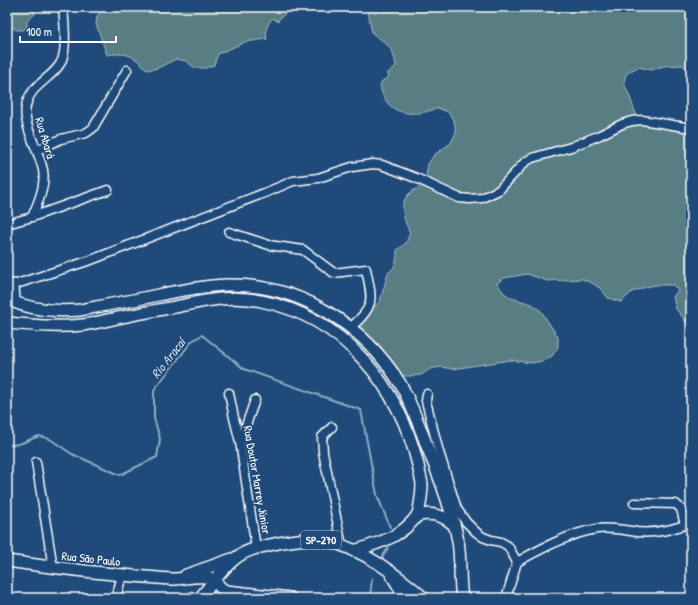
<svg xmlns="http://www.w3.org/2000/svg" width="698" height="605" font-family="'Patrick Hand',sans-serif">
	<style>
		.green { fill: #597e84; stroke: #acbec2 }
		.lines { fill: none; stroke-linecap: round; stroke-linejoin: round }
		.stream { stroke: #8dafc3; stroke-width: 2 }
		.building { fill: #657184; stroke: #fff }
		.minor-casing { stroke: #fff; stroke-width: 11 }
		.major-casing { stroke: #fff; stroke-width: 14 }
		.minor { stroke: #1f4a7a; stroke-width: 8 }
		.major { stroke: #1f4a7a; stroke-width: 11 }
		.labels { text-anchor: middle; stroke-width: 4; stroke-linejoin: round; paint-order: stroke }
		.shield { fill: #1f4a7a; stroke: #bcc9d7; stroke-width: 1 }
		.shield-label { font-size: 11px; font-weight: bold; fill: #fff }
		.street-label { font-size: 12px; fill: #fff; stroke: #1f4a7a }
		.water-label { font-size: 13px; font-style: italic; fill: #d0dee6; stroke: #1f4a7a }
	</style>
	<rect width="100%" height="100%" fill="#1f4a7a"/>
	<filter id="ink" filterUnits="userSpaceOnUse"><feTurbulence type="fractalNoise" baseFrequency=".025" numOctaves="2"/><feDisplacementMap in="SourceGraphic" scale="8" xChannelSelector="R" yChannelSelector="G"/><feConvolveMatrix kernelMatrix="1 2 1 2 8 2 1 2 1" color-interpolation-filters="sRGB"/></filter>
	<g filter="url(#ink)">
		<g class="green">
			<path d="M7,7H33L35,14L27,21V28C16,33 14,29 7,22Z"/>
			<path d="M105,7H307L287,12L279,19L278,22L273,18C267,23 265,31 267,39L245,42L218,54L214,65L205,68H195L186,61L176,59L158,68L147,70C134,55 127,52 107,55L96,24L97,16Z"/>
			<path d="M363,7H691V76L689,75L686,67L682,65L663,66L652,70L638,67C635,69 629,71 627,74C620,83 629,91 631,100C634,109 636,118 645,123C658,130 677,127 691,130V341L689,335L687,323L676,309L673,297L678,290L673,285H655L646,287L632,292L621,302L608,298L601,289L592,283L582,279L547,281L527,274L504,278L497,283L503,292L511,298L532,304L541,311L558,337V347L552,356L543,361L531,363L510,360L453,369L441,367L430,369L421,375L410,376H400L368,335L359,328L363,318L380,301L388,273C396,268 397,259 397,250L406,243L410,233C405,222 397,204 409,194C413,190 420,187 425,184L428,164L434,155L451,143L456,132L454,121L448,112L438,108C413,118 385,116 380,85L383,80L387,79L389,75L387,74L396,66C393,47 387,44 372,33L368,11Z"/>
		</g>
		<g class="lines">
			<g class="stream">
				<polyline points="7,445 19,444 39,436 50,439 72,454 120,475 157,457 160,439 154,418 154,390 192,341 202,335 244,369 361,410 377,495 390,527"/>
				<polyline points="382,558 388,548"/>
				<polyline points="370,598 372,578"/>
			</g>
		</g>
		<polygon class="building" points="191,591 194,592 194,598 188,598"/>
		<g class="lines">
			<g class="minor-casing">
				<g id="minor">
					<polyline points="37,150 61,139 86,133 93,128 127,70"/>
					<path d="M32,217C38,203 46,185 43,170C39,151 22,124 26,106C30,85 50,80 60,64C68,52 64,22 63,7"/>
					<polyline points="7,224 32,217 108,190"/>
					<path d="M229,232L269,245L303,250L334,273L366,269C372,299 376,306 351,327"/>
					<polyline points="7,287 91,260 267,192 293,181 318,178 352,167 373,164 382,165 416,178 459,198 470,199 482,198 499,190 525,162 532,158 571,147 600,135 622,124 632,121 642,120 691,128"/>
					<polyline points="229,393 234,418 240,442 256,548"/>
					<polyline points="427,394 426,401 439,452 457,509 466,522 476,532 483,537 491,540 501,542 508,546 517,562"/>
					<polyline points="332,427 322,437 323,452 342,546"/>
					<polyline points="240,442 255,400"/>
					<polyline points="36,462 53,568"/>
					<polyline points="634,503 676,504 681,509 685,525"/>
					<polyline points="116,598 122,575"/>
					<path d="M506,598L517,562C540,549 570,533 597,529C610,527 623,530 637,532C656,534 673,529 691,523"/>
					<polyline points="551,598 575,598"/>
				</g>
			</g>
			<g class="major-casing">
				<g id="major">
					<polyline points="13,285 14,302"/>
					<path d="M7,299C30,310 55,312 80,310C107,305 135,300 163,294C185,290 206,285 228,285C300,284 364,325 401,385C412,405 420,427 428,449C440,478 452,510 458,541C461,559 459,579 462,598"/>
					<path d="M7,323C32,325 57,328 82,325C92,324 102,321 113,319C135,314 158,310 180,306C207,300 234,295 261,301C343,317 399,386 418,465C419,471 421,478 422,484C422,491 420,512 416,517C400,538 378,543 354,551"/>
					<path d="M417,516C431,512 443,515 454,525"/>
					<path d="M7,561C61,569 116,575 170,579C182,580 199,574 210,578C217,581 218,588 226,591L290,598"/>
					<polyline points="391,574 402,592 403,598"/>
					<polyline points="186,575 232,559"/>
					<path d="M200,598C212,584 222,568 237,557C248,549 261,547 274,544C291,540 310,537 328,541C364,550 396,574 424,598"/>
				</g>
			</g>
			<use href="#minor" class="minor"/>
			<use href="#major" class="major"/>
		</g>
	</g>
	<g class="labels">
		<rect class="shield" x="301" y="531" width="40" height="18" rx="3"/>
		<g class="shield-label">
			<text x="321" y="544">SP-270</text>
		</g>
		<g class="street-label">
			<text transform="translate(45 138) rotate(73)" y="4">Rua Abará</text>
			<text transform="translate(257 480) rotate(80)" y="4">Rua Doutor Marrey Júnior</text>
			<text transform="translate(91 559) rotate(6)" y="4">Rua São Paulo</text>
		</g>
		<g class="water-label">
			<text transform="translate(168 358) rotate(-52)" y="5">Rio Aracaí</text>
		</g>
	</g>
	<rect width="698" height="605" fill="none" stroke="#1f4a7a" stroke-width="24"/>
	<rect x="12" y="12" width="674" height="581" fill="none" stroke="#fff" stroke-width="1.5" filter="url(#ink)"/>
	<path d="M20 36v6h96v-6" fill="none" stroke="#ffffff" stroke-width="2"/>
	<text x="26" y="36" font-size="12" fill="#ffffff" stroke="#1f4a7a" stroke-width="3" paint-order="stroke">100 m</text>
</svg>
